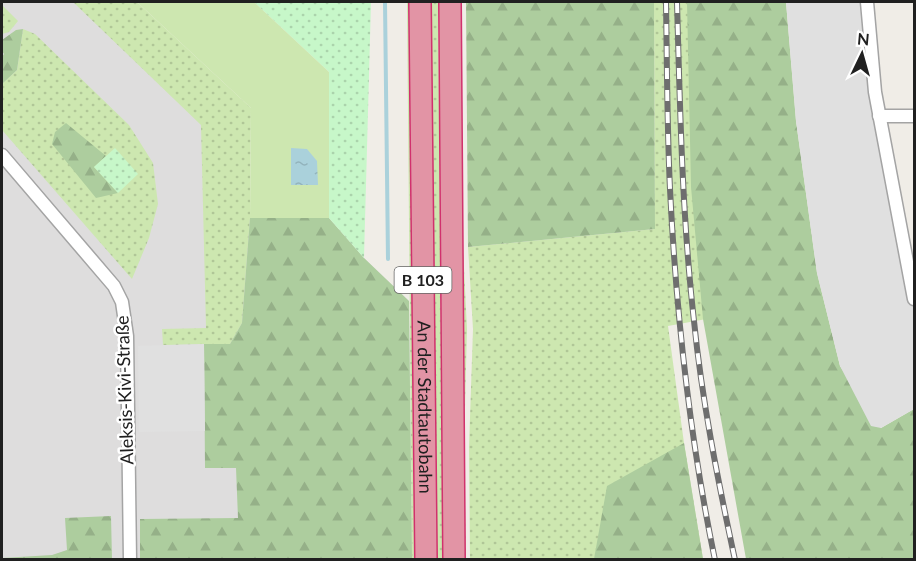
<svg xmlns="http://www.w3.org/2000/svg" width="916" height="561" font-family="Lato,sans-serif">
	<style>
		.residential { fill: #dedddd }
		.grass { fill: url(#grass-dots) }
		.forest { fill: url(#forest-firs) }
		.park { fill: url(#park-dots) }
		.garden { fill: #cde7b0 }
		.parking { fill: #e0e0e0 }
		.water { fill: url(#water-ripples) }
		.lines { fill: none; stroke-linecap: round; stroke-linejoin: round }
		.stream { stroke: #aad1db; stroke-width: 4 }
		.street-casing { stroke: #a4a4a4; stroke-width: 15 }
		.highway-casing { stroke: #d1316d; stroke-width: 24 }
		.street { stroke: #fff; stroke-width: 12 }
		.highway { stroke: #e294a5; stroke-width: 21 }
		.rail-casing { stroke: #6e6e6e; stroke-width: 6 }
		.rail { stroke: #fff; stroke-width: 4; stroke-dasharray: 11; stroke-linecap: butt }
		.labels { text-anchor: middle; stroke-width: 5; stroke-linejoin: round; paint-order: stroke }
		.shield { fill: #fff; stroke: #636363; stroke-width: 1.5 }
		.shield-label { font-size: 16px; font-weight: bold; fill: #202020 }
		.street-label { font-size: 18px; fill: #202020; stroke: #fff }
	</style>
	<defs>
		<pattern id="grass-dots" width="8" height="8" patternUnits="userSpaceOnUse" patternTransform="scale(1.5)"><rect width="8" height="8" fill="#cde7b0"/><path d="M2 2h.1M6 6h.1" fill="none" stroke="#b0c697" stroke-width="1.8" stroke-linecap="round"/></pattern>
		<pattern id="forest-firs" width="22" height="20" patternUnits="userSpaceOnUse" patternTransform="scale(1.5)"><rect width="22" height="20" fill="#adcd9e"/><path d="M5 1l3.5 6h-7zM16 11l3.5 6h-7z" fill="#95b088"/></pattern>
		<pattern id="park-dots" width="8" height="8" patternUnits="userSpaceOnUse" patternTransform="scale(1.5)"><rect width="8" height="8" fill="#c7f7c9"/><path d="M2 2h.1M6 6h.1" fill="none" stroke="#abd3ac" stroke-width="1.8" stroke-linecap="round"/></pattern>
		<pattern id="water-ripples" width="26" height="14" patternUnits="userSpaceOnUse" patternTransform="scale(1.5)"><rect width="26" height="14" fill="#aad1db"/><path d="M2 4q2-2 4 0t4 0M15 11q2-2 4 0t4 0" fill="none" stroke="#92b3bc"/></pattern>
	</defs>
	<rect width="100%" height="100%" fill="#f0ede7"/>
	<polygon class="residential" points="2,2 137,2 250,218 329,218 364,258 409,301 412,559 2,559"/>
	<g class="grass">
		<polygon points="73,2 137,2 251,108 250,218 242,323 230,344 163,345 162,329 206,328 201,125"/>
		<polygon points="407,2 413,2 418,560 412,559"/>
		<polygon points="430,2 438,2 443,560 436,559"/>
		<polygon points="457,2 461,2 463,247 467,329 464,446 466,560 462,559"/>
		<polygon points="654,2 778,2 745,312 668,326 684,443 703,559 470,559 469,447 473,329 468,247 655,229"/>
		<polygon points="2,5 18,21 9,32 2,34"/>
		<polygon points="23,29 35,34 129,125 153,163 158,204 149,238 132,279 2,130 2,84 17,70"/>
	</g>
	<g class="forest">
		<polygon points="466,2 654,2 655,229 468,247"/>
		<polygon points="687,2 786,2 796,121 817,273 840,366 881,428 914,409 914,559 746,559 703,319 691,187"/>
		<polygon points="23,29 17,70 2,84 2,57 4,54 2,51 2,40 16,30"/>
		<polygon points="66,123 106,156 94,167 118,193 96,198 52,144 55,132"/>
		<polygon points="250,218 329,218 364,258 409,301 412,559 140,559 140,519 238,518 236,468 205,468 204,344 230,344 242,323"/>
		<polygon points="684,443 703,559 594,559 607,486"/>
		<polygon points="111,516 112,559 2,559 2,558 52,555 67,550 65,518"/>
	</g>
	<g class="park">
		<polygon points="254,2 371,2 364,258 329,218 329,72"/>
		<polygon points="115,148 138,174 118,193 94,167"/>
	</g>
	<polygon class="garden" points="137,2 254,2 329,72 329,218 250,218 251,108"/>
	<g class="parking">
		<polygon points="786,2 867,2 870,52 914,299 914,409 881,428 871,426 840,366 817,273 796,121"/>
		<polygon points="204,344 205,431 139,432 138,346 134,346"/>
	</g>
	<polygon class="water" points="291,148 307,149 317,161 318,185 291,185"/>
	<g class="lines">
		<polyline class="stream" points="385,2 388,259"/>
		<g class="street-casing">
			<g id="street">
				<polyline points="867,2 875,92 914,299"/>
				<polyline points="879,116 914,116"/>
				<polyline points="2,155 114,286 122,302 127,336 130,560"/>
			</g>
		</g>
		<g class="highway-casing">
			<g id="highway">
				<path id="s1" d="M420,2L426,560"/>
				<polyline points="450,2 454,560"/>
			</g>
		</g>
		<use href="#street" class="street"/>
		<use href="#highway" class="highway"/>
		<g class="rail-casing">
			<g id="rail">
				<path d="M666,2C667,64 667,126 670,189C676,311 690,440 715,560"/>
				<path d="M677,2C680,108 682,215 694,321C702,401 718,481 735,560"/>
			</g>
		</g>
		<use href="#rail" class="rail"/>
	</g>
	<g class="labels">
		<rect class="shield" x="394.5" y="267" width="57" height="26" rx="4.5"/>
		<g class="shield-label">
			<text x="423" y="286">B 103</text>
		</g>
		<g class="street-label">
			<text transform="translate(125 390) rotate(-92)" y="6">Aleksis-Kivi-Straße</text>
			<text dy="6" stroke="none"><textPath href="#s1" startOffset="405">An der Stadtautobahn</textPath></text>
		</g>
	</g>
	<rect width="916" height="561" fill="none" stroke="#202020" stroke-width="6"/>
	<g transform="translate(862 54) rotate(5)" stroke="#ffffff" stroke-width="4.5" paint-order="stroke">
	<path d="M0-4.5L10 22L0 15L-10 22Z" fill="#202020"/>
	<text y="-9" font-size="16" font-weight="bold" text-anchor="middle" fill="#202020">N</text>
	</g>
</svg>
